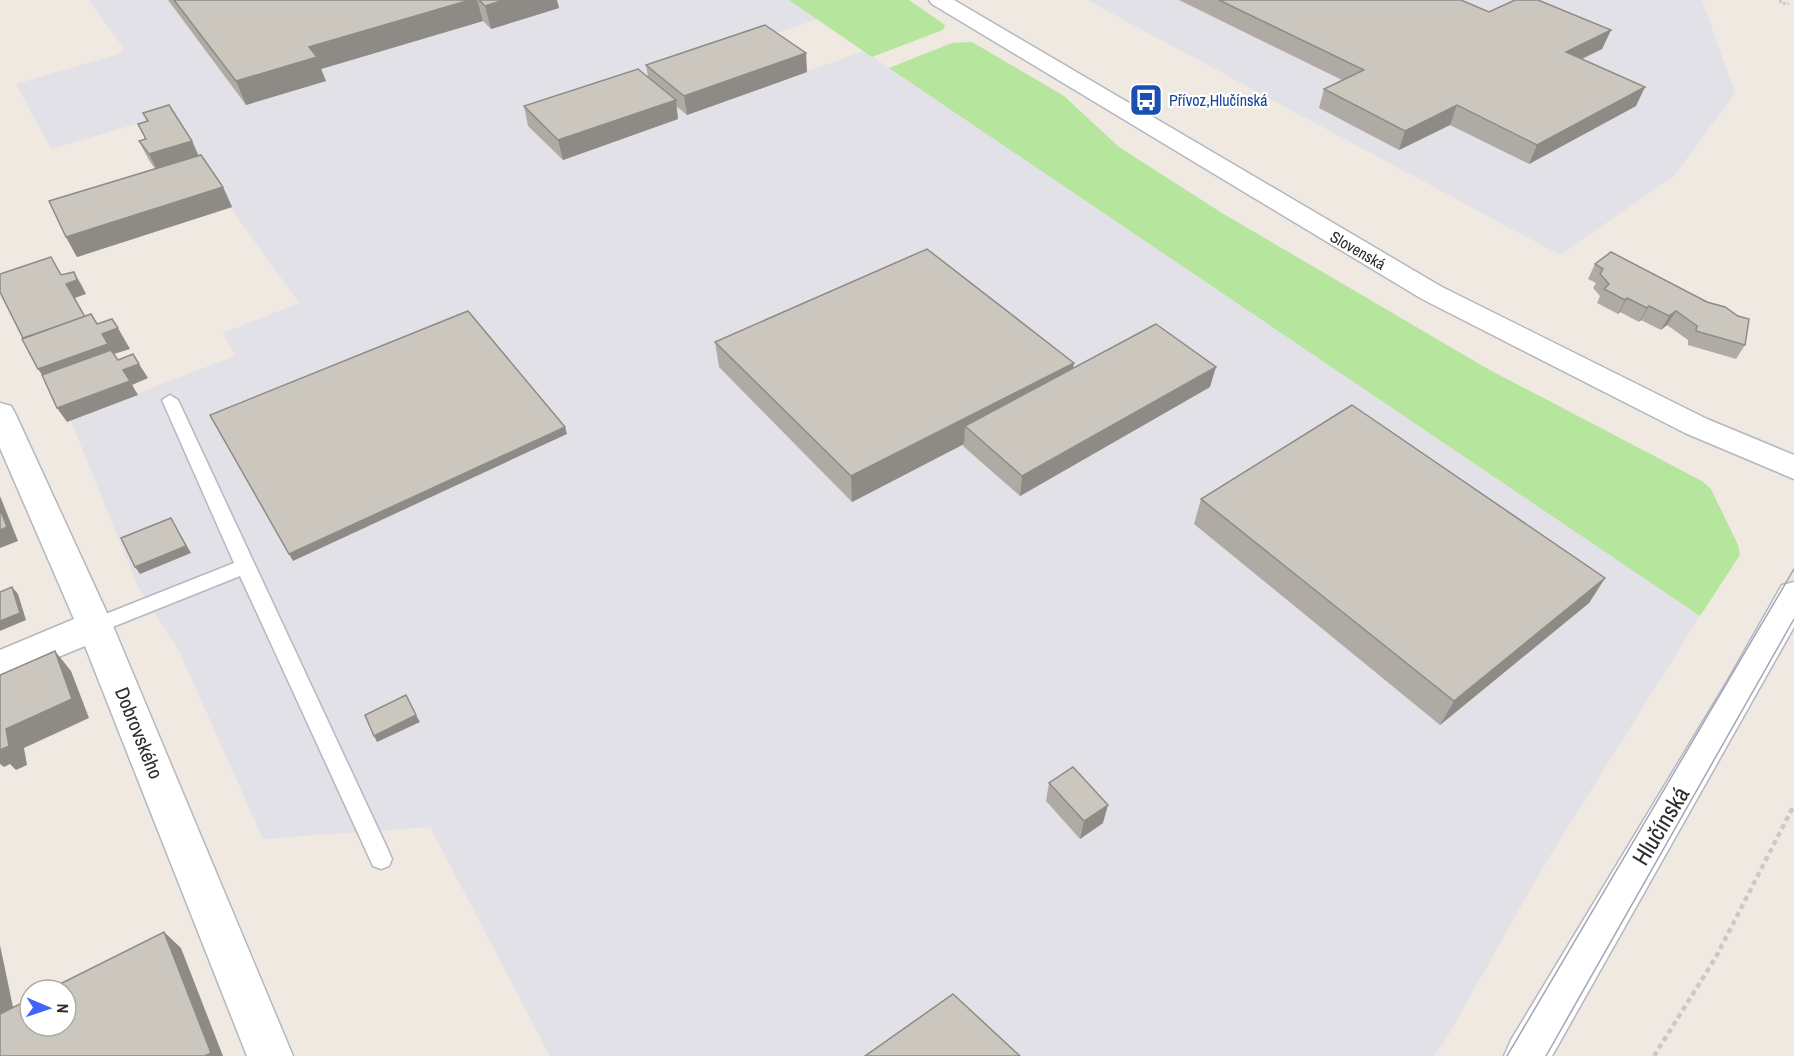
<svg xmlns="http://www.w3.org/2000/svg" width="1794" height="1056" font-family="'Archivo Narrow',sans-serif">
	<style>
		.industrial { fill: #e3e1e8 }
		.green { fill: #b6e59e }
		.lines { fill: none; stroke-linecap: round; stroke-linejoin: round }
		.service-casing { stroke: #b4b7c1; stroke-width: 3 }
		.minor-casing { stroke: #b4b7c1; stroke-width: 3 }
		.tertiary-casing { stroke: #b4b7c1; stroke-width: 3 }
		.path-far1 { stroke: #c9c9c9; stroke-width: 3; stroke-dasharray: 3 2; stroke-linecap: butt }
		.path { stroke: #c9c9c9; stroke-width: 4.5; stroke-dasharray: 5 4; stroke-linecap: butt }
		.service { fill: #fff; fill-rule: evenodd }
		.minor { fill: #fff; fill-rule: evenodd }
		.tertiary { fill: #fff; fill-rule: evenodd }
		.tram { stroke: #a3a6b8; stroke-width: 1.5 }
		.wall { fill: #afaba4 }
		.shaded-wall { fill: #8e8b86 }
		.building { fill: #cbc7bf; stroke: #8e8b86; stroke-width: 1.5 }
		.labels { text-anchor: middle; stroke-width: 4.5; stroke-linejoin: round; paint-order: stroke }
		.far-transit-label { font-size: 16px; fill: #164399; stroke: #fff; text-anchor: start }
		.far-street-label { font-size: 16px; fill: #2e2e2e; stroke: #fff }
		.street-label { font-size: 20px; fill: #2e2e2e; stroke: #fff }
		.near-street-label { font-size: 24px; fill: #2e2e2e; stroke: #fff }
	</style>
	<rect width="100%" height="100%" fill="#efe9e1"/>
	<g class="industrial">
		<polygon points="89,0 789,0 817,19 760,39 808,71 864,51 1700,616 1543,867 1445,1041 1433,1056 550,1056 430,827 263,839 179,651 138,587 70,419 235,356 223,333 299,303 230,207 170,114 51,149 16,84 119,54 124,49"/>
		<polygon points="1087,0 1702,0 1735,93 1674,176 1560,255"/>
	</g>
	<g class="green">
		<polygon points="789,0 909,0 945,25 943,30 872,57"/>
		<polygon points="972,42 1064,96 1119,147 1222,213 1488,369 1702,481 1711,489 1738,545 1740,555 1700,616 889,68 952,43"/>
	</g>
	<g class="lines">
		<g class="service-casing">
			<polygon id="service" points="170,395 178,400 389,852 392,859 389,866 381,869 373,866 240,576 95,634 88,631 85,626 88,621 234,563 162,400"/>
		</g>
		<g class="minor-casing">
			<polygon id="minor" points="0,403 11,406 15,413 113,626 293,1056 247,1056 85,646 0,681 0,650 74,619 0,448"/>
		</g>
		<g class="tertiary-casing">
			<g id="tertiary">
				<polygon points="929,0 954,0 1442,287 1707,419 1794,455 1794,479 1685,433 1422,299 932,4"/>
				<polygon points="1794,582 1794,627 1552,1056 1504,1056 1511,1040 1727,682 1782,585"/>
			</g>
		</g>
		<polyline class="path-far1" points="1780,0 1781,3 1789,4"/>
		<polyline class="path" points="1654,1056 1716,957 1794,805"/>
		<use href="#service" class="service"/>
		<use href="#minor" class="minor"/>
		<use href="#tertiary" class="tertiary"/>
		<g class="tram">
			<polyline points="1507,1056 1794,569"/>
			<polyline points="1546,1056 1794,619"/>
		</g>
	</g>
	<g class="wall">
		<polygon points="168,0 557,0 559,8 491,29 483,21 321,69 326,81 246,105"/>
		<polygon points="1179,0 1461,0 1489,12 1611,30 1602,49 1582,59 1636,106 1529,164 1450,125 1399,150 1319,108 1324,89 1342,80"/>
		<polygon points="646,65 807,72 687,115 676,106 678,119 563,160 528,126 524,106 648,77"/>
		<polygon points="143,113 192,141 198,155 223,187 232,207 77,257 66,237 155,169 149,160 139,141 145,139 138,124 147,121"/>
		<polygon points="1595,264 1745,345 1736,359 1688,345 1688,340 1667,325 1661,330 1641,320 1639,322 1620,312 1618,314 1597,303 1600,296 1593,288 1596,283 1588,279"/>
		<polygon points="715,342 1073,368 1210,387 1020,496 963,446 964,444 852,502 719,367"/>
		<polygon points="1201,499 1605,578 1589,603 1440,725 1194,524"/>
		<polygon points="1049,783 1103,823 1080,839 1046,801"/>
	</g>
	<g class="shaded-wall">
		<polygon points="470,0 477,0 483,21 321,69 326,81 246,105 236,81 309,47"/>
		<polygon points="504,0 557,0 559,8 491,29 485,6"/>
		<polygon points="1611,30 1602,49 1558,70 1566,52"/>
		<polygon points="806,53 807,72 687,115 684,96"/>
		<polygon points="1645,87 1636,106 1529,164 1537,145"/>
		<polygon points="676,100 678,119 563,160 558,140"/>
		<polygon points="1457,105 1450,125 1399,150 1405,131"/>
		<polygon points="192,141 201,161 159,174 149,154"/>
		<polygon points="223,187 232,207 77,257 66,237"/>
		<polygon points="51,257 67,284 74,272 82,286 86,294 75,298 94,332 33,354"/>
		<polygon points="1627,298 1620,312 1618,314 1625,300"/>
		<polygon points="1649,306 1641,320 1639,322 1647,308"/>
		<polygon points="1676,311 1667,325 1661,330 1669,316"/>
		<polygon points="118,328 130,349 114,354 52,389 38,369 102,334"/>
		<polygon points="1074,363 1070,389 965,426 964,444 852,502 851,476"/>
		<polygon points="139,364 148,378 132,385 123,370"/>
		<polygon points="1216,367 1210,387 1020,496 1022,476"/>
		<polygon points="130,381 138,395 67,422 57,408"/>
		<polygon points="565,427 567,434 293,561 289,554"/>
		<polygon points="0,496 18,541 0,548"/>
		<polygon points="171,518 191,553 140,574 135,567"/>
		<polygon points="1605,578 1589,603 1440,725 1454,701"/>
		<polygon points="12,587 18,594 26,620 0,631 0,621"/>
		<polygon points="55,651 71,671 89,718 24,748 27,765 16,770 10,764 4,767 0,764 0,748 6,729"/>
		<polygon points="416,715 420,722 377,742 374,736"/>
		<polygon points="1108,805 1103,823 1080,839 1084,821"/>
		<polygon points="164,932 181,948 223,1056 205,1056"/>
		<polygon points="0,945 14,1012 0,1020"/>
	</g>
	<g class="building">
		<polygon points="174,0 470,0 309,47 317,57 236,81"/>
		<polygon points="479,0 504,0 485,6"/>
		<polygon points="1219,0 1461,0 1489,12 1515,0 1538,0 1611,30 1566,52 1645,87 1537,145 1457,105 1405,131 1324,89 1364,70"/>
		<polygon points="765,25 806,53 684,96 646,65"/>
		<polygon points="638,69 676,100 558,140 524,106"/>
		<polygon points="169,105 192,141 149,154 139,141 146,139 138,124 148,121 143,113"/>
		<polygon points="201,155 223,187 66,237 49,201"/>
		<polygon points="927,249 1074,363 851,476 715,342"/>
		<polygon points="1611,252 1707,302 1725,307 1738,316 1749,319 1745,345 1696,331 1697,326 1676,311 1669,316 1649,306 1647,308 1627,298 1625,300 1604,289 1609,284 1600,274 1603,269 1595,264"/>
		<polygon points="51,257 61,275 74,272 77,280 66,284 85,317 23,338 0,292 0,274"/>
		<polygon points="468,311 565,427 289,554 210,415"/>
		<polygon points="91,314 97,324 112,319 118,328 102,334 108,344 38,369 22,339"/>
		<polygon points="1156,324 1216,367 1022,476 965,426"/>
		<polygon points="111,350 118,360 133,354 139,364 123,370 130,381 57,408 42,375"/>
		<polygon points="1352,405 1605,578 1454,701 1201,499"/>
		<polygon points="0,509 7,527 0,530"/>
		<polygon points="171,518 186,546 135,567 121,538"/>
		<polygon points="12,587 20,613 0,621 0,592"/>
		<polygon points="55,651 72,699 6,729 9,746 0,750 0,675"/>
		<polygon points="406,695 416,715 374,736 365,715"/>
		<polygon points="1073,767 1108,805 1084,821 1049,783"/>
		<polygon points="164,932 211,1053 205,1056 0,1056 0,1014 30,999 30,1026 66,1026 66,990 48,990"/>
		<polygon points="953,994 1020,1056 865,1056"/>
	</g>
	<defs>
		<g id="bus-square" transform="scale(1.725)"><rect x="-9" y="-9" width="18" height="18" rx="4" fill="#1a4fb4" stroke="#fff"/><path d="M-5-6H5V4H4V6H2V4H-2V6H-4V4H-5ZM-3.5-4V0h7V-4ZM-3.5 1.2v1.5H-2V1.2ZM2 1.2v1.5H3.5V1.2Z" fill="#fff"/></g>
	</defs>
	<g fill-rule="evenodd">
		<use href="#bus-square" x="1146" y="100"/>
	</g>
	<g class="labels">
		<g class="far-transit-label">
			<text x="1169" y="106">Přívoz,Hlučínská</text>
		</g>
		<g class="far-street-label">
			<text transform="translate(1358 250) rotate(30)" y="6">Slovenská</text>
		</g>
		<g class="street-label">
			<text transform="translate(139 733) rotate(68)" y="7">Dobrovského</text>
		</g>
		<g class="near-street-label">
			<text transform="translate(1661 826) rotate(-59)" y="8">Hlučínská</text>
		</g>
	</g>
	<g transform="translate(48 1008) rotate(92)"><circle r="28" fill="#ffffff" stroke="#ababab" stroke-width="1.5"/>
	<path d="M0-4.5L10 22L0 15L-10 22Z" fill="#4264fb"/>
	<text y="-9" font-size="16" font-weight="bold" text-anchor="middle" fill="#2e2e2e">N</text>
	</g>
</svg>
